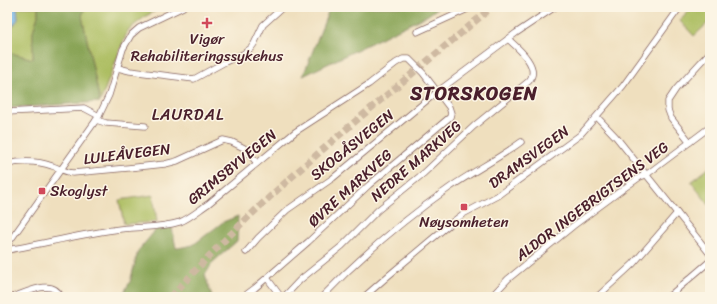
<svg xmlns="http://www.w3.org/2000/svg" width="717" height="304" font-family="Sriracha,sans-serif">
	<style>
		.green { fill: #acbd61; stroke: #7b6e46 }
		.forest { fill: #89a457; stroke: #6a6241 }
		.water { fill: #72b6e8; stroke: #5e6a8a }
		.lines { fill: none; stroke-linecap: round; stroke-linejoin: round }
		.major-tunnel { stroke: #ceb9a1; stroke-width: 7; stroke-dasharray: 7 3.5; stroke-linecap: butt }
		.minor-casing { stroke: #84625e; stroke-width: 7 }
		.minor { stroke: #fff; stroke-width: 5.5 }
		.poi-dot { fill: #d1495b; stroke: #fcf5e5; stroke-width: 1.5 }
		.labels { text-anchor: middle; stroke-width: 3; stroke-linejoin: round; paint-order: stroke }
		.poi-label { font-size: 15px; fill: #4a1f2b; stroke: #fcf5e5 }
		.street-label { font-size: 15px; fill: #4a1f2b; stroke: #fcf5e5 }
		.neighbourhood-label { font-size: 16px; letter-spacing: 1px; fill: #4a1f2b; stroke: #fcf5e5 }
		.district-label { font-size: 19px; font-weight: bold; letter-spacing: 1px; fill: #4a1f2b; stroke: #fcf5e5 }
	</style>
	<rect width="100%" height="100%" fill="#fcf5e5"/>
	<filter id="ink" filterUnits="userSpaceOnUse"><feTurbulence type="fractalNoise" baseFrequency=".025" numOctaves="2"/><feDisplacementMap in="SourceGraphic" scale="8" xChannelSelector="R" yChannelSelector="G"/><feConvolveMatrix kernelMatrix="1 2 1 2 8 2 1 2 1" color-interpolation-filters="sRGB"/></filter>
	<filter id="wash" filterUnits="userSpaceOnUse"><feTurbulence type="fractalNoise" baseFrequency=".012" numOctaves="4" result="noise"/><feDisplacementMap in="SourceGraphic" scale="16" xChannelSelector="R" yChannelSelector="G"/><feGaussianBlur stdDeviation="0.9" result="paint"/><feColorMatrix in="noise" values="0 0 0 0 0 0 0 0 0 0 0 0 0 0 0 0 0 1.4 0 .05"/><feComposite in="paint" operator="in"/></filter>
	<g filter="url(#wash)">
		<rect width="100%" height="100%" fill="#efdfbe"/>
		<g class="green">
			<polygon points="17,7 38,7 38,16 33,31 33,59 7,52 7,34 18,19"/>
			<polygon points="85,7 163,7 146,16 128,30 100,102 82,16"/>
			<polygon points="692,7 710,7 710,21 694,36 680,21"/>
			<polygon points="710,167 710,206 691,182"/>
			<polygon points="153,195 157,222 124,224 119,200"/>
		</g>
		<g class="forest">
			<polygon points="38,7 85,7 82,16 100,102 7,108 7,52 33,59 33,31 38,16"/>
			<polygon points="330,7 439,7 428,15 303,76"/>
			<polygon points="238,216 237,241 213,262 205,275 212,297 121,297 130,282 138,251 159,226 172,228 176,248 178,248 193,245 223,222"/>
		</g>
		<polygon class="water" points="7,7 17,7 18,19 7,34"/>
	</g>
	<g filter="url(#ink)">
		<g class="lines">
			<path class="major-tunnel" d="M171,297C267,189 382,100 492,7"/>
			<g class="minor-casing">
				<g id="minor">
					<polyline points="417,32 472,7"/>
					<polyline points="118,68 130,71 194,79 225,62 243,54 251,48 254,44 263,25 283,7"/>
					<polyline points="7,112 84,108 99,116"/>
					<polyline points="597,117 616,137 710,254"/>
					<polyline points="96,120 106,123 145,126"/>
					<polyline points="690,142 671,118 668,110 668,101 676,89 710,52"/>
					<path d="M7,164C21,161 38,161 52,166C59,168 65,172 73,173L128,168L165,164L177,161L223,140L232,142L244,148L257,163"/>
					<polyline points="7,245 99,116 109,95 123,49 131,35 139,28 183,7"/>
					<path d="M7,250C42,244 77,235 113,230C135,226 158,229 180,222C190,218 199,210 208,204L295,132L369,84L396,63L403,59H409L423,73L449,107L451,113L450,117L369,185L308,242L255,288L243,297"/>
					<polyline points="246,252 258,238 287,210 333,178 437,92 516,33 555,7"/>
					<polyline points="267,278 281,297"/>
					<path d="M13,297C26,293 53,277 61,297"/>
					<path d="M284,297L300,280L342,246L378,210L424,173L474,126L529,81C541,67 518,48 508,39"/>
					<path d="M322,297C361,256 402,221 449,188C472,172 498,159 521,142"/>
					<polyline points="364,297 388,276 451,223 463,214 497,196 580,135 623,86 680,7"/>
					<polyline points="491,297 508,279 573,226 623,189 640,177 646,175 710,127"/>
					<polyline points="597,297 633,264 677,213"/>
					<polyline points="668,297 710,261"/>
				</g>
			</g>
			<use href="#minor" class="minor"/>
		</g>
	</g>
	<g class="poi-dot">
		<path d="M205 17h4v4h4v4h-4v4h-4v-4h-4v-4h4z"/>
		<rect x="38" y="187" width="8" height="8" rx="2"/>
		<rect x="460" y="203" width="8" height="8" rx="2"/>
	</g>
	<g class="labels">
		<g class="poi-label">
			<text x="207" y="44">Vigør<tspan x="207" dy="17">Rehabiliteringssykehus</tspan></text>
			<text x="50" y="196" text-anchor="start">Skoglyst</text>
			<text x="464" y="227">Nøysomheten</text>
		</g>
		<g class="street-label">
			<text transform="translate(352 145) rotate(-39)" y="5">SKOGÅSVEGEN</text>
			<text transform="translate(127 154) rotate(-7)" y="5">LULEÅVEGEN</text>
			<text transform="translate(529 157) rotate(-36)" y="5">DRAMSVEGEN</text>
			<text transform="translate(416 161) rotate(-41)" y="5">NEDRE MARKVEG</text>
			<text transform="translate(232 167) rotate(-39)" y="5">GRIMSBYVEGEN</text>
			<text transform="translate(350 188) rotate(-42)" y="5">ØVRE MARKVEG</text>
			<text transform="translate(592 201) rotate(-37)" y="5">ALDOR INGEBRIGTSENS VEG</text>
		</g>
		<g class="neighbourhood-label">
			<text x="188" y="120">LAURDAL</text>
		</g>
		<g class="district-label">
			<text x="474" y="100">STORSKOGEN</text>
		</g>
	</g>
	<rect width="717" height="304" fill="none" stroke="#fcf5e5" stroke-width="24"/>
</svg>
